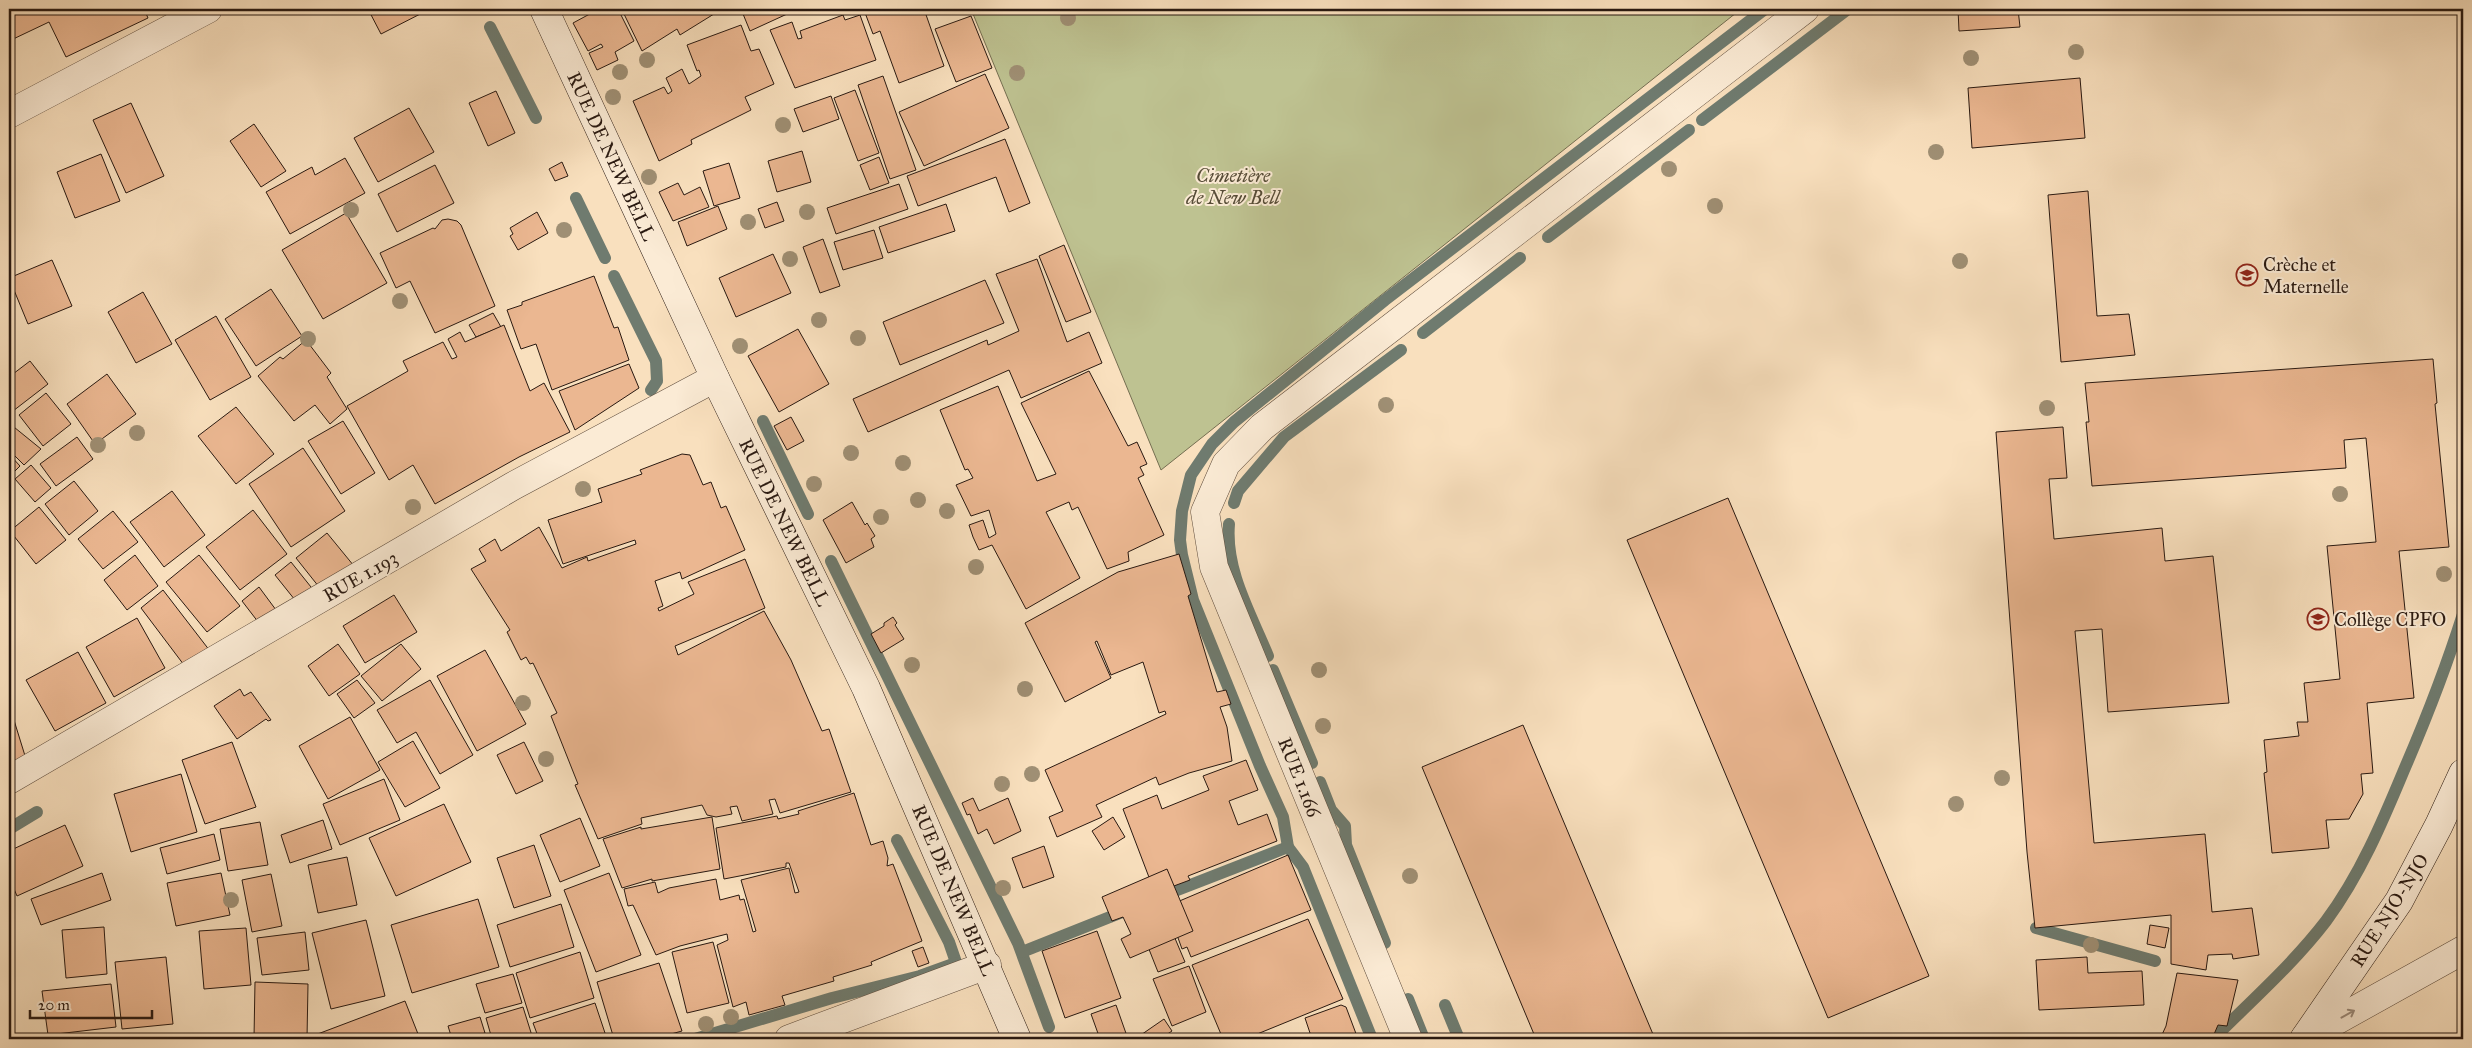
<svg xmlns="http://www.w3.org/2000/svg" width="2472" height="1048" font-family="'IM FELL Great Primer',serif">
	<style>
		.green { fill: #bec291; stroke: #746e51 }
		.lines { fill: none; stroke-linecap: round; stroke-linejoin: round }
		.stream { stroke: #6f7b6f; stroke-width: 12 }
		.building { fill: #ebb791; stroke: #291911 }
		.street-casing { stroke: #5d4b3c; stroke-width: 29 }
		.secondary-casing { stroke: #291911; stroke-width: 29 }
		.street { stroke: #fbebd5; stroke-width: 28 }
		.secondary { stroke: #fbebd5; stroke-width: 28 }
		.tree { fill: #9f8f74 }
		.oneway { stroke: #9c8c7d }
		.labels { text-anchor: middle; stroke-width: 4; stroke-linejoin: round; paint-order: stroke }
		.street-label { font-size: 19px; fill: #291911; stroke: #fbebd5 }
		.park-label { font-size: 19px; font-style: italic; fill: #564c37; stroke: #fbebd5 }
		.poi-label { font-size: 19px; fill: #291911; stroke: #fbebd5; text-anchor: start }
	</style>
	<rect width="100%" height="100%" fill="#f9e0be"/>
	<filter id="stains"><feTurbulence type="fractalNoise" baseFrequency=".004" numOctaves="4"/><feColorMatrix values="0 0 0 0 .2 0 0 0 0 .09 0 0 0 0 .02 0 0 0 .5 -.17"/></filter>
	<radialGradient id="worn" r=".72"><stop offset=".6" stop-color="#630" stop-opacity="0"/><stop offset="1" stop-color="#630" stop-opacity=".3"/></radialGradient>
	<polygon class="green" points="971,9 1741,9 1161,470"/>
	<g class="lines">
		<g class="stream">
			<polyline points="490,27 536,118"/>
			<polyline points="1702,120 1848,9"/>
			<polyline points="576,198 605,258"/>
			<polyline points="1548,237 1689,130"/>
			<polyline points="614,276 656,361 657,381 651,390"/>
			<polyline points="1423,333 1520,258"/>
			<polyline points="763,421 808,514"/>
			<polyline points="1234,503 1238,491 1284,437 1401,350"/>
			<path d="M1229,524C1225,571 1251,614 1268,656"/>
			<polyline points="831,561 1018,943 1049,1027"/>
			<polyline points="1273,670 1312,763"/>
			<polyline points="1320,782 1331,810 1345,826 1346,845 1385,943"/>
			<polyline points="9,829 37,812"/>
			<polyline points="897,840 949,942 959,971"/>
			<polyline points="1162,896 1288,847"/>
			<polyline points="2036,928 2155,961"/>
			<polyline points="1022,952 1125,911"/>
			<polyline points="1408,999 1424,1039"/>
			<polyline points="1445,1005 1459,1039"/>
			<polyline points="695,1039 832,998 920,976 956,963"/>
			<polyline points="1372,1039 1303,867 1288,847 1283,817 1260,766 1193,600 1182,555 1180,540 1182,511 1191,475 1212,444 1234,422 1385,300 1765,9"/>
			<path d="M2213,1039C2251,1001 2293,964 2326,921C2360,875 2382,823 2404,770C2426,719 2446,668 2463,614"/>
		</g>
	</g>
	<g class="building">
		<polygon points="9,9 144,9 148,18 66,57 49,22 9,41"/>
		<polygon points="368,9 430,9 381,34"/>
		<polygon points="599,9 618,9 634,41 615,52 618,60 597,70 589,53 603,47 601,44 588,51 573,23"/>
		<polygon points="632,9 722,9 680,35 677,29 642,51 624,14"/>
		<polygon points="741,9 798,9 750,31"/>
		<polygon points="869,9 924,9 944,66 899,83 880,31 873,34 864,10"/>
		<polygon points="1958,9 2018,9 2020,27 1959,31"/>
		<polygon points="843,15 845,20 860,15 876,60 795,88 770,30 792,22 798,39 802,38 800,31"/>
		<polygon points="971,16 992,68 956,82 935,29"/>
		<polygon points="741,25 751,51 759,49 774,84 745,97 751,110 691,140 692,144 659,161 633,101 664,87 668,94 672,91 666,78 682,69 689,84 701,76 699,70 697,71 687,45"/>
		<polygon points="985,74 1009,128 924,166 899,112"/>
		<polygon points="883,76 916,170 890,179 858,85"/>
		<polygon points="2080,78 2085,138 1972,148 1968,88"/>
		<polygon points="855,90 879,153 858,161 834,98"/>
		<polygon points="496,91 515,133 488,146 469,103"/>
		<polygon points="831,96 839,119 803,132 794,109"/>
		<polygon points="131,103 164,176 126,193 93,120"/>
		<polygon points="409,108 434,152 378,182 354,138"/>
		<polygon points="254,124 286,171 261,187 230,141"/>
		<polygon points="1005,139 1030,203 1009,212 996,177 918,206 907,176"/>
		<polygon points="802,151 811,182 777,192 768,161"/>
		<polygon points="101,154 120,201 75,218 57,172"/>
		<polygon points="879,157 889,183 870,190 860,165"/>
		<polygon points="345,158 365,193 290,234 266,192 312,167 315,175"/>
		<polygon points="562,162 568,176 555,181 549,169"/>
		<polygon points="729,163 740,198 714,206 703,171"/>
		<polygon points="435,165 454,203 397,232 378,194"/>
		<polygon points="678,183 684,195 700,187 709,207 673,221 659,192"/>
		<polygon points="899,184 908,209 836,234 827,208"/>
		<polygon points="2088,191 2097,316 2129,314 2135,355 2061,362 2048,195"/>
		<polygon points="777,202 784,221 765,228 758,209"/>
		<polygon points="946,204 955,231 888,253 879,227"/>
		<polygon points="718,206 727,229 687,246 678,222"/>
		<polygon points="537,212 548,233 518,250 510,236 513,234 510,228"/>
		<polygon points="346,213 387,283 323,319 282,250"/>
		<polygon points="448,219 457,221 461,225 495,306 435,333 410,281 396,288 380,253 433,228 435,229 442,220"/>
		<polygon points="874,230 883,258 843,270 834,242"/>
		<polygon points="823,239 840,286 820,293 803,247"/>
		<polygon points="1064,245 1091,312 1066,322 1039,256"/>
		<polygon points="773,254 791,293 736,317 719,278"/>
		<polygon points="1037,259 1067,342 1089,332 1102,363 1021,398 1009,370 868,432 853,399 987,340 988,345 1019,331 996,274"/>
		<polygon points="52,260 72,306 28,324 9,278"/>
		<polygon points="594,276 614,328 618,327 629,360 552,390 536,344 521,349 507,310 522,305 522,302"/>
		<polygon points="985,280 1004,323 900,365 883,322"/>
		<polygon points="271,289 302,336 256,366 225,319"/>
		<polygon points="143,292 172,344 136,363 108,312"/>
		<polygon points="493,313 501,327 476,337 469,325"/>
		<polygon points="216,316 251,377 210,400 175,340"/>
		<polygon points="504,325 530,391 544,383 570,432 519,457 435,504 413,465 389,480 347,406 408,371 403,361 443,342 452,359 457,357 448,339 460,332 465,342"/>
		<polygon points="798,329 829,384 779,412 748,356"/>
		<polygon points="306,340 331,373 327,377 347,409 330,424 315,405 294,421 258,376 280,357 283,359"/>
		<polygon points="2433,359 2437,403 2435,404 2449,547 2399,551 2414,698 2367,703 2373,773 2361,774 2363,794 2349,819 2326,820 2329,848 2272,853 2264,773 2267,772 2264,740 2299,736 2297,722 2308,722 2304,683 2340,679 2327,546 2376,542 2366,438 2344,440 2346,468 2092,486 2086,422 2089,422 2085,383"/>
		<polygon points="30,361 48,384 13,411 9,406 9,377"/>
		<polygon points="629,364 639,388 575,430 559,391"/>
		<polygon points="1089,371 1128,446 1137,442 1147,464 1140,467 1144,475 1138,478 1164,535 1128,552 1129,561 1107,569 1078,507 1072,510 1069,502 1046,512 1080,578 1026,609 992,545 979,550 973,537 969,525 983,520 989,538 996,534 989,510 971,516 956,485 973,478 968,469 965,470 940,410 998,386 1037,481 1056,474 1021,403"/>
		<polygon points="107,374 136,414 95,444 67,404"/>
		<polygon points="46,393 71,424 43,446 19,415"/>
		<polygon points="236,407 274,454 236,484 198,436"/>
		<polygon points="791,417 804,441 787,450 774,426"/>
		<polygon points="343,421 375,473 341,494 308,441"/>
		<polygon points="9,423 41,449 24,465 9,450"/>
		<polygon points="2063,427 2067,478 2049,479 2054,539 2162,528 2165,561 2213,556 2229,703 2108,712 2102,629 2075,631 2094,843 2205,834 2212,912 2252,908 2259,955 2233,959 2232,954 2208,955 2206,970 2171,964 2171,915 2035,928 2027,852 1996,432"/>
		<polygon points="77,437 93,459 56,486 40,464"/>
		<polygon points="303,448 345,511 291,547 249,484"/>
		<polygon points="9,454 20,466 9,477"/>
		<polygon points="682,454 690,455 703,485 711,482 721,508 726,506 745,550 682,579 680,572 655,581 663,606 658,608 659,611 694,594 688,582 745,559 765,608 675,646 678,655 764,611 791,660 822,731 829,729 851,792 780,813 775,799 769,800 773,814 742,821 737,806 730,807 732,814 716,817 707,815 702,805 641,818 642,824 598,839 575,785 578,784 551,716 557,713 533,663 530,664 526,657 521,660 507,632 510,630 471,569 486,561 479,549 495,539 501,551 539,527 562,568 587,557 588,561 636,544 635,540 563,564 548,520 602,502 598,489 642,474 640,470"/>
		<polygon points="31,465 51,488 35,502 15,479"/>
		<polygon points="74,481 98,511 69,535 45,504"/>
		<polygon points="172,491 205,535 164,567 130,522"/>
		<polygon points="1728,498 1929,976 1828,1018 1627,540"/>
		<polygon points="852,502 865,525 867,523 875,536 871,539 874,547 846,563 823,520"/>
		<polygon points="39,507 66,540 36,564 10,531"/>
		<polygon points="253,510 287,554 240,590 206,547"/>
		<polygon points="113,511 138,542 103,569 78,539"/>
		<polygon points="327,533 354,566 323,592 296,558"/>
		<polygon points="1179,554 1191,594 1188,596 1217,692 1226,690 1231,704 1220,707 1227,727 1232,761 1189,773 1159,785 1156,777 1096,805 1102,817 1057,837 1049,817 1063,811 1045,770 1166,714 1165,711 1159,713 1143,662 1111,675 1097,641 1095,642 1111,678 1065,702 1025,623 1118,572"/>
		<polygon points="135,555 158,586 127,610 104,580"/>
		<polygon points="199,555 240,606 207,632 166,582"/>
		<polygon points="291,562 315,592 299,605 275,575"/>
		<polygon points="259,587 279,614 262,627 242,601"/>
		<polygon points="163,590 210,651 187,669 141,608"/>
		<polygon points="394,595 417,632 365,663 343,626"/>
		<polygon points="893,617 897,623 895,625 904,639 881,653 871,634 884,626 884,623"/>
		<polygon points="137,618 165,668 114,697 86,647"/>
		<polygon points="338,644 360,674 329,696 308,666"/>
		<polygon points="401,644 421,669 382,701 361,676"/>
		<polygon points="485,650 526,724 477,751 437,676"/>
		<polygon points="78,652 106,703 55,731 26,680"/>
		<polygon points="357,680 375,703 354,718 337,694"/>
		<polygon points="430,680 473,755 440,774 416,732 397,743 377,710"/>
		<polygon points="240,689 244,696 251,692 271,720 268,721 266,719 237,739 214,706"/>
		<polygon points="9,704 26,759 9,764"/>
		<polygon points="350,717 380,770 328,799 299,746"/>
		<polygon points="1523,725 1655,1039 1536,1039 1422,767"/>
		<polygon points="413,741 440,788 405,807 378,762"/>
		<polygon points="232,742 256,807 205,824 182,760"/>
		<polygon points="524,742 543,781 516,794 497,755"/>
		<polygon points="1246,760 1258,790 1229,801 1238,825 1267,814 1277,841 1188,876 1190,880 1155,893 1123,809 1157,795 1162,809 1209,790 1203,776"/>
		<polygon points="181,774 197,832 131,852 114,794"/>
		<polygon points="384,779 400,820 340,845 323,804"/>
		<polygon points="854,793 871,845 883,841 888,858 887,866 893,864 922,941 871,962 872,965 833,977 834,981 782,996 785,1005 749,1015 746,1002 733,1007 717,945 728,940 727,934 680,946 656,955 633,905 628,906 624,889 655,882 658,893 669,888 716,879 720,900 739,895 740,900 744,899 753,932 756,931 741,880 789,868 795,893 799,892 789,863 786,863 786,867 724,879 716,828 777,816 778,819 799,814 798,811"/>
		<polygon points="973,798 979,811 1008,798 1021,831 994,844 987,829 978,834 970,814 967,815 962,803"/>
		<polygon points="444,804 471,862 396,896 369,838"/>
		<polygon points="712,817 720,869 652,881 652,879 622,888 603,839 641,827 641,829"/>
		<polygon points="1113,817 1125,837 1104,850 1092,831"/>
		<polygon points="580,818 600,866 560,882 540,835"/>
		<polygon points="323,820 332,849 290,863 281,835"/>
		<polygon points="260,822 268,865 228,871 220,829"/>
		<polygon points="65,825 83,866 17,896 9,877 9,851"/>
		<polygon points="214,834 220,860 167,874 160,848"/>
		<polygon points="534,845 551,896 514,908 497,858"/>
		<polygon points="1044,846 1054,877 1023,888 1012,858"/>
		<polygon points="1288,855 1311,910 1191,957 1187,947 1182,949 1177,935 1174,936 1185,962 1158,972 1137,919"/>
		<polygon points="347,857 357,905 318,913 308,865"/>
		<polygon points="1167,869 1193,931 1130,958 1121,939 1131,934 1123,917 1112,921 1102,897"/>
		<polygon points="102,873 111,900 41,925 31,899"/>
		<polygon points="221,873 230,915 176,926 167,883"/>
		<polygon points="609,873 641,955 596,972 564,890"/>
		<polygon points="271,874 282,926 252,932 242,880"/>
		<polygon points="478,899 499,967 412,993 391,925"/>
		<polygon points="561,904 574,947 510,967 497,925"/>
		<polygon points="1308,919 1343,999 1245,1039 1223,1039 1192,965"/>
		<polygon points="366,920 385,996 331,1009 312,933"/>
		<polygon points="2150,925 2169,928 2165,948 2147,944"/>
		<polygon points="104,927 107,974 66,978 62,930"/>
		<polygon points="246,928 251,985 204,989 199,931"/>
		<polygon points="1097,931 1121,998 1065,1018 1042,951"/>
		<polygon points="305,932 309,970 262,975 257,938"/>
		<polygon points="713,942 729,1003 687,1013 672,952"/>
		<polygon points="923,947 929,963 918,967 912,951"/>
		<polygon points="580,952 594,998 530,1018 516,973"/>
		<polygon points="166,957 173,1024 122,1029 115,962"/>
		<polygon points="2087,957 2088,973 2142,971 2144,1005 2039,1010 2036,960"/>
		<polygon points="659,963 682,1031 653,1039 614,1039 597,982"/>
		<polygon points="1189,966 1206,1012 1172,1026 1153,979"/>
		<polygon points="2177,973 2238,980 2227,1026 2218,1025 2212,1039 2160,1039 2166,1026"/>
		<polygon points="513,974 522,1003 485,1013 476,984"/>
		<polygon points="255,982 308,984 307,1039 254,1038"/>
		<polygon points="111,984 116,1027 48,1035 42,991"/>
		<polygon points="405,1001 420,1039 317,1039 315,1035"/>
		<polygon points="595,1003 607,1039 539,1039 533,1023"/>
		<polygon points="1116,1005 1128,1039 1100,1039 1091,1014"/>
		<polygon points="1341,1005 1346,1007 1358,1039 1312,1039 1305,1018"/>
		<polygon points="523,1007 533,1039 492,1039 486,1018"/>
		<polygon points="480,1017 485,1033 462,1039 452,1039 448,1026"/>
		<polygon points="1164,1019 1172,1031 1160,1039 1135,1039"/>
		<polygon points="157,1035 157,1039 117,1039 117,1038"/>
	</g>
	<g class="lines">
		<g class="street-casing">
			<g id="street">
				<polyline points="9,114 208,9"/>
				<polyline points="9,780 513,486 715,378"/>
				<polyline points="2305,1038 2463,950"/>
				<polyline points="789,1039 987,965"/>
				<polyline points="1408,1039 1214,567 1205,512 1226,464 1262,427 1805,9"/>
			</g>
		</g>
		<g class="secondary-casing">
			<g id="secondary">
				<polyline points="544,9 715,378 866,688 1017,1039"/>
				<polyline points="2304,1039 2399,901 2439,825 2463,773"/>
			</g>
		</g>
		<use href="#street" class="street"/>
		<use href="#secondary" class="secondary"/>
	</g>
	<g class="tree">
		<circle cx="1068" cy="18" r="8"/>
		<circle cx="2076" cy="52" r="8"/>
		<circle cx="1971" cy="58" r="8"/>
		<circle cx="647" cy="60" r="8"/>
		<circle cx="620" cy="72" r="8"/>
		<circle cx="1017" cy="73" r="8"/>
		<circle cx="613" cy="97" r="8"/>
		<circle cx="783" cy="125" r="8"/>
		<circle cx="1936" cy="152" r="8"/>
		<circle cx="1669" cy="169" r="8"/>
		<circle cx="649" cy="177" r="8"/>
		<circle cx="1715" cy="206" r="8"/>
		<circle cx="351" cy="210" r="8"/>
		<circle cx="807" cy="212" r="8"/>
		<circle cx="748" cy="222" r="8"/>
		<circle cx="564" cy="230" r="8"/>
		<circle cx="790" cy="259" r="8"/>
		<circle cx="1960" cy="261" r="8"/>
		<circle cx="400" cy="301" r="8"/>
		<circle cx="819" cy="320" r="8"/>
		<circle cx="858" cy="338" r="8"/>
		<circle cx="308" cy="339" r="8"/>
		<circle cx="740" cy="346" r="8"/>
		<circle cx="1386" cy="405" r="8"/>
		<circle cx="2047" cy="408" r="8"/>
		<circle cx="137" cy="433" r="8"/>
		<circle cx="98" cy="445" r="8"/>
		<circle cx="851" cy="453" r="8"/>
		<circle cx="903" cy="463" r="8"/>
		<circle cx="814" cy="484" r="8"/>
		<circle cx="583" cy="489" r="8"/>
		<circle cx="2340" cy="494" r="8"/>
		<circle cx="918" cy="500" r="8"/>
		<circle cx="413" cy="507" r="8"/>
		<circle cx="947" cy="511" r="8"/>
		<circle cx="881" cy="517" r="8"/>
		<circle cx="976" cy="567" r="8"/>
		<circle cx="2444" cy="574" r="8"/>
		<circle cx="912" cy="665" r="8"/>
		<circle cx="1319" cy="670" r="8"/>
		<circle cx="1025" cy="689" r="8"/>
		<circle cx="523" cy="703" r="8"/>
		<circle cx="1323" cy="726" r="8"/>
		<circle cx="546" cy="759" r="8"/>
		<circle cx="1032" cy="774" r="8"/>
		<circle cx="2002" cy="778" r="8"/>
		<circle cx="1002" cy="784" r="8"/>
		<circle cx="1956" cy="804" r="8"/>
		<circle cx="1410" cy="876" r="8"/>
		<circle cx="1003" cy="888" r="8"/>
		<circle cx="231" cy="900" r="8"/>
		<circle cx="2091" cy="945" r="8"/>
		<circle cx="731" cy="1017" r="8"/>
		<circle cx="706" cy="1024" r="8"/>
	</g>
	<defs><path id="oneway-shaft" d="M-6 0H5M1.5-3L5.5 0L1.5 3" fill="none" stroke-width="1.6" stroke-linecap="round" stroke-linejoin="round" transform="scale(1.25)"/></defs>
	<use class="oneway" href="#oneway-shaft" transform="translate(2348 1014) rotate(-29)"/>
	<defs>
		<g id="school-ring" transform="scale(1.125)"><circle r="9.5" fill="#fbebd5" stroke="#8f2418" stroke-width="1.5"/><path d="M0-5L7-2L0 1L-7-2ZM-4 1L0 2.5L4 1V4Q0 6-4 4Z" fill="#8f2418"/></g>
	</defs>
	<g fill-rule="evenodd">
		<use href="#school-ring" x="2247" y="275"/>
		<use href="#school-ring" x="2318" y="619"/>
	</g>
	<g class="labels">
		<g class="street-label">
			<text transform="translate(612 156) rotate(65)" y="7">RUE DE NEW BELL</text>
			<text transform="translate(785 522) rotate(64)" y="7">RUE DE NEW BELL</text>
			<text transform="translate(360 576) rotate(-30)" y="7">RUE 1.193</text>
			<text transform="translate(1300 777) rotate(68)" y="7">RUE 1.166</text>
			<text transform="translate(954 890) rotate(67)" y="7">RUE DE NEW BELL</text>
			<text transform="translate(2389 910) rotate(-58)" y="7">RUE NJO-NJO</text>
		</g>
		<g class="park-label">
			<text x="1233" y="182">Cimetière<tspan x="1233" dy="22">de New Bell</tspan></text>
		</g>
		<g class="poi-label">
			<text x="2263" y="271">Crèche et<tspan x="2263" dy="22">Maternelle</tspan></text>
			<text x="2334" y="626">Collège CPFO</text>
		</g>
	</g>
	<rect width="2472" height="1048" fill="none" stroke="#f9e0be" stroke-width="30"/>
	<rect x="10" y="10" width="2452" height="1028" fill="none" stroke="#291911" stroke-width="2.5"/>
	<rect x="15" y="15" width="2442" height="1018" fill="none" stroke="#291911"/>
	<path d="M30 1010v8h122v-8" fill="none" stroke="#291911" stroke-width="2.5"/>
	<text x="38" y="1010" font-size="15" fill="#291911" stroke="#fbebd5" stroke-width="4" paint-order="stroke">20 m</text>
	<rect width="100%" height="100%" filter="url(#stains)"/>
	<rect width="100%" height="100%" fill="url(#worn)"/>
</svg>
